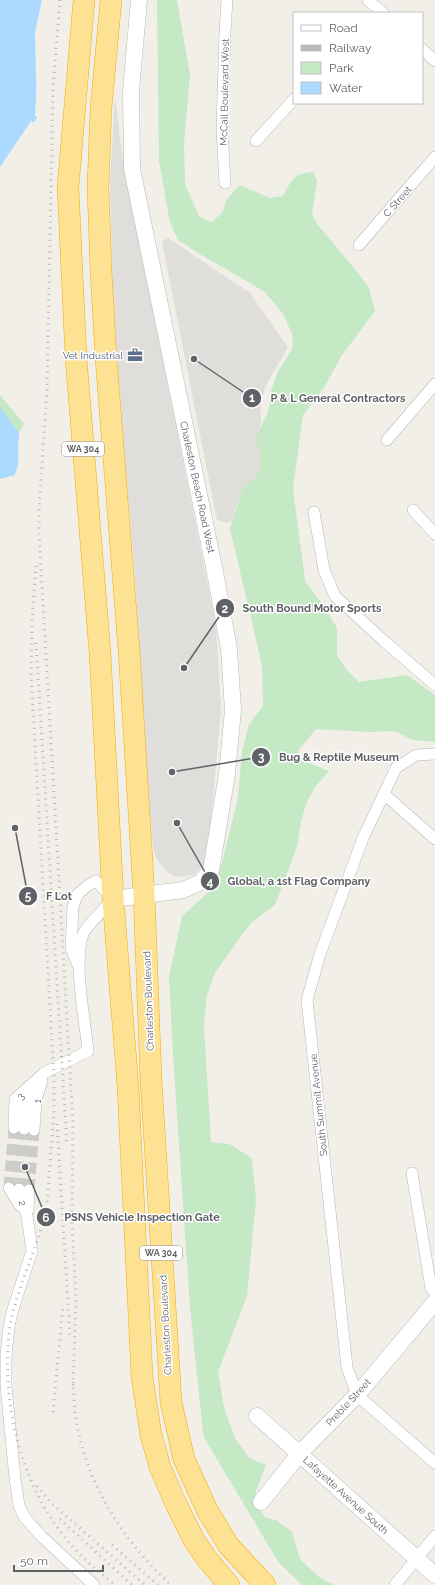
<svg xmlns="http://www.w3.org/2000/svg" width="435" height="1585" font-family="Raleway,sans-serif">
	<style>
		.industrial { fill: #e0deda }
		.green { fill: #c5e8c5 }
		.water { fill: #aadaff }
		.pier { fill: #f1efe8 }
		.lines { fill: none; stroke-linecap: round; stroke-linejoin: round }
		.street-tunnel { stroke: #ccccc8; stroke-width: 11; stroke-dasharray: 11 5.5; stroke-linecap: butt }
		.street-casing { stroke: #b5b8bc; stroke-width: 12 }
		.secondary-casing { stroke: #b6babf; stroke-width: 17 }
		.highway-casing { stroke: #f9ab00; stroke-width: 22 }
		.street { stroke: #fff; stroke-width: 11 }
		.secondary { stroke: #fff; stroke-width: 16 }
		.highway { stroke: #fde293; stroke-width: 21 }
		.rail { stroke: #b6b7b8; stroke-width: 3; stroke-dasharray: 1 5; stroke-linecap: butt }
		.labels { text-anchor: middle; stroke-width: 3; stroke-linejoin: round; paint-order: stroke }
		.shield { fill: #fff; stroke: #8f9295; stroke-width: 1 }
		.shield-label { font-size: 9px; font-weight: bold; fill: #5f6368 }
		.street-label { font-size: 10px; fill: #5f6368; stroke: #fff }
		.service-label { font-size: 10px; fill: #4e5e75; stroke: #fff; text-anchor: end }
		.leader { fill: none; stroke: #5f6368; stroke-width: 1.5 }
		.callout-dot { fill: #5f6368; stroke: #fff; stroke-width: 1.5 }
		.mark-label { font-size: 12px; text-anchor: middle; font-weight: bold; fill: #fff }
		.callout-label { font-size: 11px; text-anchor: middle; font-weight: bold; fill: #5f6368; stroke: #fff; stroke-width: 3; stroke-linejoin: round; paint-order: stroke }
	</style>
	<rect width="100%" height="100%" fill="#f1efe8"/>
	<g class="industrial">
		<polygon points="115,97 122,154 140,247 216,626 221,709 208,854 205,862 202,867 195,874 184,877 174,876 166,871 156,858 153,847 146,759 134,564 122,429 112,280 110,179"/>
		<polygon points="168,238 250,293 288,347 266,385 261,402 260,472 254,478 237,503 232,521 227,523 217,520 162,242"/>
	</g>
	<g class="green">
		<path d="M157,0H177L190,75L184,144L185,184L199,216L211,222L222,213L227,199L240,185L270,198L283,196C292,180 293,173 313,172L317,180L312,214L317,224L358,273L369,288L375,311L342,355L325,386L303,415L293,488L305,581L326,609L337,628V656L346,669L359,682L407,675L435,695V742L412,740L395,731L370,732L316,729L298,751L302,760L329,771L315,787L306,804L301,822L297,847L275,905L252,922L241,936L215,973L207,995L204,1026L211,1142L229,1144L252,1158L256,1200L247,1296L218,1372L224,1407L235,1438L249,1458L266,1465L256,1491L255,1504L266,1518L276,1520L292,1532L300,1559L319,1577L334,1585H302L279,1563L206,1441L203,1433L190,1307L173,1055L169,977L182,916L212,889L221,867L238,798L242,752L249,724L263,706L262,665L230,529L242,490L260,472V455L256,439L269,409L270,394L278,371L292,349L293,336L283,314L265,292L198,253L178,240L170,223L159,161Z"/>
		<polygon points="0,395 24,424 19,433 18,444 0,488"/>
	</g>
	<g class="water">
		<polygon points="0,0 42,0 35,33 37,118 0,170"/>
		<polygon points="0,407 19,433 18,466 15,475 0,488"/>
	</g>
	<g class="pier">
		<polygon points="42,0 44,0 37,33 38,53 35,33"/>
		<polygon points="38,63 39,118 35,116"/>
		<polygon points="31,121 36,123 0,172 0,167"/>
		<polygon points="20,431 20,466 17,475 0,490 0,479 15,475 18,466 18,444"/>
		<polygon points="0,1212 12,1222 10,1225 12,1227 7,1234 5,1233 4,1235 0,1246"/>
	</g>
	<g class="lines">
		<g class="street-tunnel">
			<polyline points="9,1188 14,1128"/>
			<polyline points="19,1189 24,1129"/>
			<polyline points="29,1190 34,1130"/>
		</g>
		<g class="street-casing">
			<g id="street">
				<polyline points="368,0 383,13"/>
				<polyline points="422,49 435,61"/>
				<polyline points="256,141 294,99"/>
				<polyline points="225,183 222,129 225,32 227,0"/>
				<polyline points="359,245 435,157"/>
				<polyline points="387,440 435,384"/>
				<polyline points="413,510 435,534"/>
				<polyline points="314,512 324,570 335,596 384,641 435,685"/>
				<polyline points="435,754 416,755 396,768 363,838 320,954 307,1000 347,1367 357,1395 435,1463"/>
				<polyline points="384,794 435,839"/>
				<path d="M14,1128L15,1099L44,1073L88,1051C85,1020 73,962 83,934C86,927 107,906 113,899L96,881L87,886L77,895L73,907L71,948L78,965"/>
				<polyline points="24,1129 26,1098 33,1088"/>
				<polyline points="34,1130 36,1099 42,1081"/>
				<polyline points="412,1173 431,1288 435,1293"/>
				<polyline points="9,1188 20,1206"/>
				<polyline points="19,1189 27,1216 32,1251 13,1309 9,1326 6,1356 6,1386 15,1478 19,1506 25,1518 42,1537 94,1585"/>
				<polyline points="28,1210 29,1190"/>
				<polyline points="395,1585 435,1536"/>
			</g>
		</g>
		<g class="secondary-casing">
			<g id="secondary">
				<polyline points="113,899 183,890 201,882 211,871 227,774 233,710 229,649 215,572 132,169 131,91 139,0"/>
				<polyline points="257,1416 435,1575"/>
				<polyline points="261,1502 300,1453 357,1395 435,1302"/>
			</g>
		</g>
		<g class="highway-casing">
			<g id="highway">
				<polyline points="84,0 68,187 76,358 100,653 113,899 128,1087 142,1377 151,1435 160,1467 176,1504 194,1540 207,1559 229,1585"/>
				<polyline points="111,0 101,108 98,187 101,272 106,358 129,651 144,894 151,1080 171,1402 184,1459 207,1510 229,1546 265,1585"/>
			</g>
		</g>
		<use href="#street" class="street"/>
		<use href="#secondary" class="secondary"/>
		<use href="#highway" class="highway"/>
		<g class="rail">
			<polyline points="60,0 53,87 47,389 39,510 39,534 73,1123 72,1222 76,1297 73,1388"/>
			<path d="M36,566L32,620L31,675L54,1076V1113L47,1203C40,1244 18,1284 10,1325C0,1403 21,1490 74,1548C86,1562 101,1573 115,1585"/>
			<polyline points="36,643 67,1146"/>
			<polyline points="57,1124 70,1336"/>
			<path d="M73,1382C74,1396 74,1410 77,1425C88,1486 125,1543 171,1585"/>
			<polyline points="53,1412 63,1305"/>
			<polyline points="37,1486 51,1503 145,1585"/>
			<polyline points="60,1519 132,1585"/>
			<polyline points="112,1545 158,1585"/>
		</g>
	</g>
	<defs>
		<g id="office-bare" transform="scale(1.2)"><path d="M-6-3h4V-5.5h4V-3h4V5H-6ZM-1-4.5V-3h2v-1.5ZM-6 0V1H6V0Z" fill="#5c6f8a" stroke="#fff" stroke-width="2.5" paint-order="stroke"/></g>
	</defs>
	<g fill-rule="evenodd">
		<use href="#office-bare" x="135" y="355"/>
	</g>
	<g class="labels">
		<g class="shield">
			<rect x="62" y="442" width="42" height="14" rx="3"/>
			<rect x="140" y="1246" width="42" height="14" rx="3"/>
		</g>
		<g class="shield-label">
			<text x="83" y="452">WA 304</text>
			<text x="161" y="1256">WA 304</text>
		</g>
		<g class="street-label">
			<text transform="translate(224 92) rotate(-89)" y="4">McCall Boulevard West</text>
			<text transform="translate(397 201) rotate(-49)" y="4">C Street</text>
			<text transform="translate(198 487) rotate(78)" y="4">Charleston Beach Road West</text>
			<text transform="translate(148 1001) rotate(-92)" y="4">Charleston Boulevard</text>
			<text transform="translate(20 1096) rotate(-51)" y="4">3</text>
			<text transform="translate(37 1101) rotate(-81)" y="4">1</text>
			<text transform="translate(318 1105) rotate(-96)" y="4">South Summit Avenue</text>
			<text transform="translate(23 1203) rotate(74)" y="4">2</text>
			<text transform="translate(165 1325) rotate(-93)" y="4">Charleston Boulevard</text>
			<text transform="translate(348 1402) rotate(-47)" y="4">Preble Street</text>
			<text transform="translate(346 1495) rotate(42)" y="4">Lafayette Avenue South</text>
		</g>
		<g class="service-label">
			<text x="123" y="359">Vet Industrial</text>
		</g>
	</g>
	<path class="leader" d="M194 359L252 398M184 668L225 608M172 772L261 757M177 823L210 881M15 828L28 896M25 1167L46 1217"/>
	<g class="callout-dot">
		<circle cx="194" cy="359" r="4"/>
		<circle cx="184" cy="668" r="4"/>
		<circle cx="172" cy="772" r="4"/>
		<circle cx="177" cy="823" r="4"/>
		<circle cx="15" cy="828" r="4"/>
		<circle cx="25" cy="1167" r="4"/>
		<circle cx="252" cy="398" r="10"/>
		<circle cx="225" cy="608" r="10"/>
		<circle cx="261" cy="757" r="10"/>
		<circle cx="210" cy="881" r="10"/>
		<circle cx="28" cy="896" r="10"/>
		<circle cx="46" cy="1217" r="10"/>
	</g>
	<g class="mark-label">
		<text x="252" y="402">1</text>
		<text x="225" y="613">2</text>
		<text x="261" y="761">3</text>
		<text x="210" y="886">4</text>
		<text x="28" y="900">5</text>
		<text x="46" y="1222">6</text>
	</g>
	<g class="callout-label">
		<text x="338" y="402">P &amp; L General Contractors</text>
		<text x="312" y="612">South Bound Motor Sports</text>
		<text x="339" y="761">Bug &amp; Reptile Museum</text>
		<text x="299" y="885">Global, a 1st Flag Company</text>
		<text x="59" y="900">F Lot</text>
		<text x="142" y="1221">PSNS Vehicle Inspection Gate</text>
	</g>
	<rect x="293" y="12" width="130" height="92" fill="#ffffff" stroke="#bfc1c3"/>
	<rect x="301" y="25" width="20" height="6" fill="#ffffff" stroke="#bfc1c3"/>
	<text x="329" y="32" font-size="12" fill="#5f6368">Road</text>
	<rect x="301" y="45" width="20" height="6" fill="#b6b7b8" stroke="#bfc1c3"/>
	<text x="329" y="52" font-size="12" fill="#5f6368">Railway</text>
	<rect x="301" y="62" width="20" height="12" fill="#c5e8c5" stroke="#bfc1c3"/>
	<text x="329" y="72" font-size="12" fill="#5f6368">Park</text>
	<rect x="301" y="82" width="20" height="12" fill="#aadaff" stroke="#bfc1c3"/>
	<text x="329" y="92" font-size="12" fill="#5f6368">Water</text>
	<path d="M14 1565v6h89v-6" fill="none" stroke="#5f6368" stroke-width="2"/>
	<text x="20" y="1565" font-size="12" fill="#5f6368" stroke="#ffffff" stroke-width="3" paint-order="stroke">50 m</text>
</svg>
